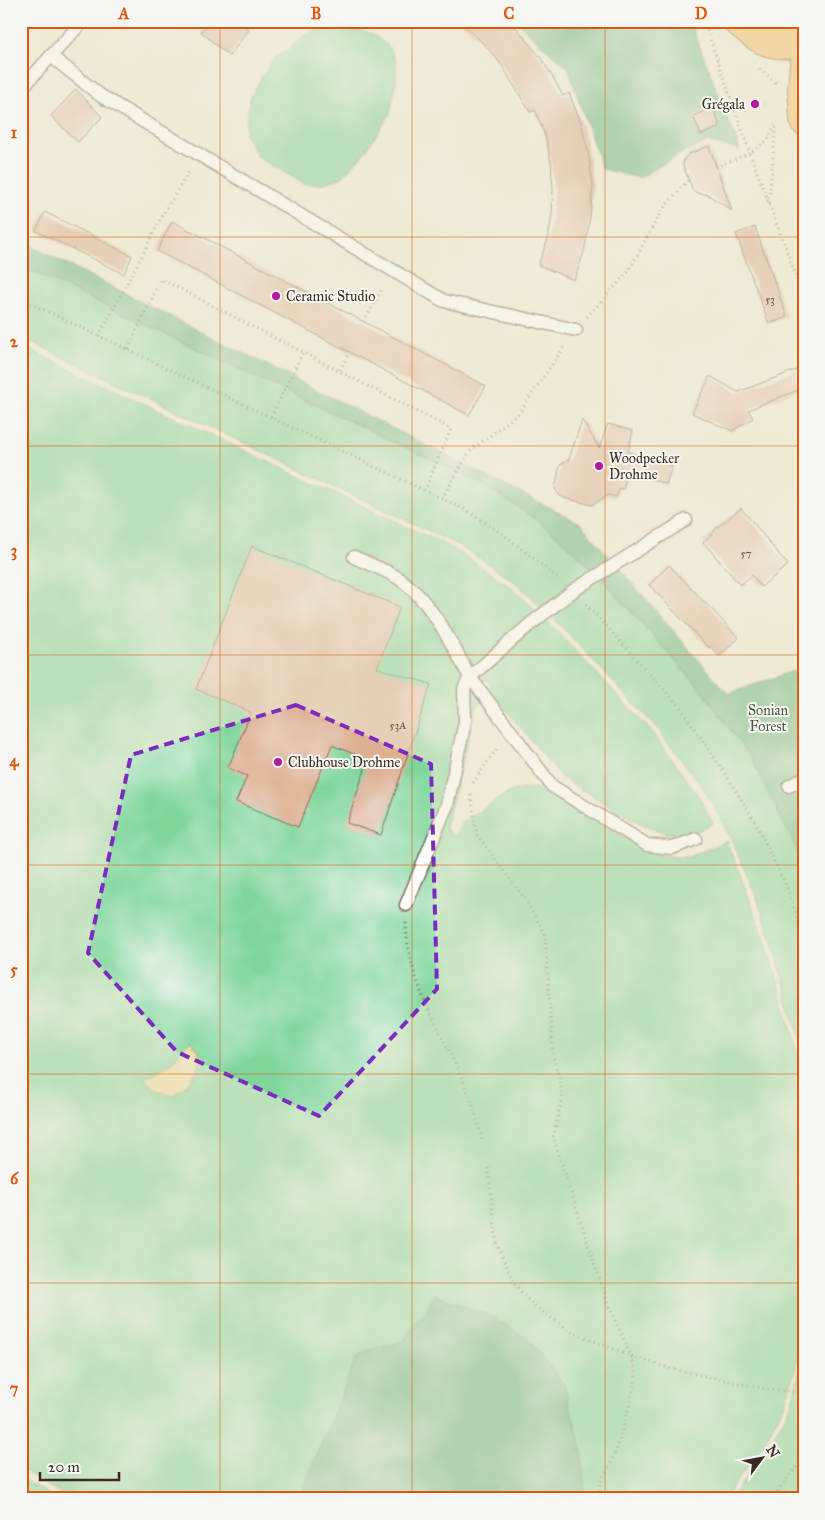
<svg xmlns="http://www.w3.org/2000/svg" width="825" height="1520" font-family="'IM FELL Great Primer',serif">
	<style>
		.green { fill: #7ed69b; stroke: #5c805c }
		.forest { fill: #66b783; stroke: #507050 }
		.sand { fill: #eeda9e; stroke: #94825e }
		.building { fill: #ddb093 }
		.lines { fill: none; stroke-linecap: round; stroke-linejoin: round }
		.lane-casing { stroke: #7a6d5e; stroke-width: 15 }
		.primary-casing { stroke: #7a6d5e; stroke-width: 30 }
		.path { stroke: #7a6d5e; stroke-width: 3; stroke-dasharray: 1 4; stroke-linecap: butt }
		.lane { stroke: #fff; stroke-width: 12 }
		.primary { stroke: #f9bf6d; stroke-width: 28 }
		.marked { fill: none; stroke: #7b2cbf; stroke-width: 4; stroke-dasharray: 10 6; stroke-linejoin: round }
		.grid { fill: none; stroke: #df570d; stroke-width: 1; stroke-opacity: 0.55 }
		.poi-dot { fill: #b5179e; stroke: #f6f6f2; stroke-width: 2 }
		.labels { text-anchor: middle; stroke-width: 4; stroke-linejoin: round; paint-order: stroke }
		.number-label { font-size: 11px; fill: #644c3b }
		.poi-label { font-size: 14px; fill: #3b2a1e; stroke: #f6f6f2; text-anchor: start }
		.park-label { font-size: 14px; fill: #4c553d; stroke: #f6f6f2 }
		.neatline { fill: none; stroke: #df570d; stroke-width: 2 }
		.grid-label { font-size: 16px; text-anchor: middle; font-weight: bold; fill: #df570d }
	</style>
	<rect width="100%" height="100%" fill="#f6f6f2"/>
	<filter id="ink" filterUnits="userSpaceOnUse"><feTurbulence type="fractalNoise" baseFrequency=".02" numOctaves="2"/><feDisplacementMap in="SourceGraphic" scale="10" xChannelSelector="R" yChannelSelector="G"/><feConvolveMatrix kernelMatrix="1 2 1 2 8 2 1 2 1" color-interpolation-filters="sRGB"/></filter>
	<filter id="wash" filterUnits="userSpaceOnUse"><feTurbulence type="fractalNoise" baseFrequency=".0096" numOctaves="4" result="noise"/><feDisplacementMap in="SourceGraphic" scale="20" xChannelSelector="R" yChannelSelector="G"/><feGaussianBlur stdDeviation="1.12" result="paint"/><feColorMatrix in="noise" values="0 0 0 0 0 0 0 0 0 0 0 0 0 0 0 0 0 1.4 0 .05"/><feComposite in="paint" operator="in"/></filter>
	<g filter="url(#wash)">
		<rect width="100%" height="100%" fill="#eeead4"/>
		<g class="green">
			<polygon points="347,29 363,31 374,35 389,47 396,62 396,82 390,114 364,153 341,178 319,184 304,184 258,157 245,134 250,98 261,78 276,57 292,47 304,36 316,30"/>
			<polygon points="21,266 479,482 528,514 557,535 595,571 705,694 753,761 804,864 804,1055 774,946 757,898 731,839 706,792 656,727 553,618 516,583 488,563 454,543 21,337"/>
			<path d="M21,346L450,547L483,568L512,588L548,622L652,732L699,797L713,823L692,834L664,833L634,820L562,778L491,691L488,678L478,687L482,702L476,707L445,828L455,837L462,822L512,791L536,788L594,819L652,853L673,857H689L726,841C760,921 789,1001 804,1088V1316L796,1367L785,1403L763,1445L724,1499H70L21,1469Z"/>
			<polygon points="804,1353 804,1499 730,1499 766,1450 791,1405"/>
			<polygon points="21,1478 56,1499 21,1499"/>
		</g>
		<g class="forest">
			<polygon points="516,21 690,21 740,150 708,142 686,151 639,178 602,169 568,68"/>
			<polygon points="21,241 580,523 728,694 804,667 804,864 753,761 705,694 595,571 557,535 528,514 479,482 21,266"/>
			<polygon points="435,1295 495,1318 530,1341 563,1383 581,1445 585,1499 299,1499 357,1357 367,1351 405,1341 412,1326 425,1312"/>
		</g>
		<path class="sand" d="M190,1042C215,1060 189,1084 173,1096L156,1089L144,1078C156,1072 167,1067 176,1058C181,1052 184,1047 190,1042Z"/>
		<g id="blocks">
			<g class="building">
				<polygon points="210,21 238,21 249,30 229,56 201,32"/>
				<polygon points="460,21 511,21 541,58 554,79 563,96 569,93 581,123 588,152 593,186 590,217 584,252 574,280 538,265 548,239 552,214 553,189 551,162 545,135 535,110 530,112 501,64 486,46"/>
				<polygon points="76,89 102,117 78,142 51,116"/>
				<polygon points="713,108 720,127 701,135 693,116"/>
				<polygon points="709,146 732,211 707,194 700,194 693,191 683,165 684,159 689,154"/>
				<polygon points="45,212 132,256 124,274 36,231"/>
				<polygon points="172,221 486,386 469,415 157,251"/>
				<polygon points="755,227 787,317 769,324 736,234"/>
				<polygon points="796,370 803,388 748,410 753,418 732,431 692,413 710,376 738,392"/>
				<polygon points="582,420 599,448 608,424 633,431 628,452 672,466 666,484 628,472 623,489 620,488 616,497 608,495 592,505 564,498 560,496 555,489 560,465 569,459"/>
				<polygon points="741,508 788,565 761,587 752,575 740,585 703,542 715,531 714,530"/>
				<polygon points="252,546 400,607 377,668 431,684 381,835 347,823 368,760 332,745 298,827 236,802 247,776 228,768 251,712 196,689"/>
				<polygon points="669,565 739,638 719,656 710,646 709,648 649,585"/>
			</g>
		</g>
	</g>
	<g filter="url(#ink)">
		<use href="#blocks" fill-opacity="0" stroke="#7a6d5e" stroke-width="1"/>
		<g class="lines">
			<g class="lane-casing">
				<g id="lane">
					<polyline points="51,56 101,96 444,301 576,330"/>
					<polyline points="21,89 83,21"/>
					<polyline points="686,520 574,590 528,626 470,677 552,786 647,845 672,848 696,839"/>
					<path d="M354,557C369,564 386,570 400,579C432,602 451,643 470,677L464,689L465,722L447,805L406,905"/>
					<polyline points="789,786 804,778"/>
				</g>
			</g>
			<g class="primary-casing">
				<g id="primary">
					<path d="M737,21C764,44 768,46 804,44"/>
					<polyline points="804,65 802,89 804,121"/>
				</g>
			</g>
			<g class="path">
				<polyline points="704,21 750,153 795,273 804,303"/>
				<polyline points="760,69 776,83"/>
				<polyline points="716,167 750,153 768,140 775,125"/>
				<polyline points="769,203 776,124"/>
				<polyline points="21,299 468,511 508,538 558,578"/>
				<polyline points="587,317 628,272 662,210 689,179"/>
				<polyline points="364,322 383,287"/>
				<polyline points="99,336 144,252 163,214 190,170"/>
				<polyline points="128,349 161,279 451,429 425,490"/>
				<polyline points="340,370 350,352"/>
				<polyline points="271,417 303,352"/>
				<polyline points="442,498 470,451 519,413 564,347"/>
				<polyline points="586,604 680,707 726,775 755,822 787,888 804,937"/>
				<polyline points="473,783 498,747"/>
				<polyline points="471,795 477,835 525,899 545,934 553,1054 563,1096 553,1137 606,1299 631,1356 636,1373 635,1384 619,1442 610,1465 600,1482 600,1499"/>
				<path d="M406,923C407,981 441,1030 463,1081C472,1100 477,1120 482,1140"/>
				<polyline points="488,1168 497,1244 505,1264 514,1283 527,1299 548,1316 572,1332 631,1356 672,1369 767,1389 804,1393"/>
				<polyline points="771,1499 799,1464 804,1454"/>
			</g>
			<use href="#lane" class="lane"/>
			<use href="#primary" class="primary"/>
		</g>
	</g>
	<path d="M0 0H825V1520H0ZM296,705L431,764L437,989L319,1116L177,1052L88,953L131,755Z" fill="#eeead4" fill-opacity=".55" fill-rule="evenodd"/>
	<path class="marked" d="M296,705L431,764L437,989L319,1116L177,1052L88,953L131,755Z"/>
	<path class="grid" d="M220,21V1499M412,21V1499M605,21V1499M21,237H804M21,446H804M21,655H804M21,865H804M21,1074H804M21,1283H804"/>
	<g class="poi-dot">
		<circle cx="755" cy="104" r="5"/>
		<circle cx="276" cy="296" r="5"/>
		<circle cx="599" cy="466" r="5"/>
		<circle cx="278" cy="762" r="5"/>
	</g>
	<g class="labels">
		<g class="number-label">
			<text x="770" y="303">53</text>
			<text x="746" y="557">57</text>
			<text x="398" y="729">53A</text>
		</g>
		<g class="poi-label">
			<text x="745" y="109" text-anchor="end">Grégala</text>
			<text x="286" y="301">Ceramic Studio</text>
			<text x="609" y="463">Woodpecker<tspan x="609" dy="16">Drohme</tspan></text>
			<text x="288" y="767">Clubhouse Drohme</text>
		</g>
		<g class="park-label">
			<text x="768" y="715">Sonian<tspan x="768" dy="16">Forest</tspan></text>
		</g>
	</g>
	<rect width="825" height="1520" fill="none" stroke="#f6f6f2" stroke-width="55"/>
	<g transform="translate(762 1458) rotate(58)" stroke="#f6f6f2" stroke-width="4" paint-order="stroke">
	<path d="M0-4L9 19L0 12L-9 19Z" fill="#3b2a1e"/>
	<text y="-8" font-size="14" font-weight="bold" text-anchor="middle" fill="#3b2a1e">N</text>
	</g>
	<path d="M40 1472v8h79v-8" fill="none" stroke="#3b2a1e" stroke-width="2.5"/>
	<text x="48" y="1472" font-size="15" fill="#3b2a1e" stroke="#f6f6f2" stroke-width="4" paint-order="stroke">20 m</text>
	<rect x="28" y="28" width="770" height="1464" class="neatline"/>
	<g class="grid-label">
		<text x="124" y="19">A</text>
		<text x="316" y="19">B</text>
		<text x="509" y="19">C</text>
		<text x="701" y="19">D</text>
		<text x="14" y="138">1</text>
		<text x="14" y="347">2</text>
		<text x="14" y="556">3</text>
		<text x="14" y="766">4</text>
		<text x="14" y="975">5</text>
		<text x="14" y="1184">6</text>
		<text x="14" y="1394">7</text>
	</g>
</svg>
